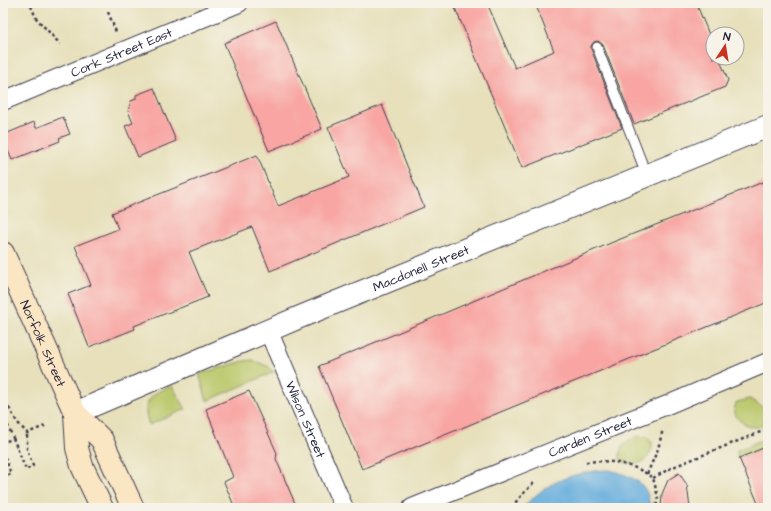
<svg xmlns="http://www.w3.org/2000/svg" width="771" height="511" font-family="'Architects Daughter',sans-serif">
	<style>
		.green { fill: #bac769; stroke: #6e7452 }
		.water { fill: #66addd; stroke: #44688c }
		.building { fill: #f8a5a3 }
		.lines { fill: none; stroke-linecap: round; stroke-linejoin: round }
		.service-casing { stroke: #403e4e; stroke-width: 11 }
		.minor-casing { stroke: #403e4e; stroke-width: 20 }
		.tertiary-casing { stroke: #403e4e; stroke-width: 24 }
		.secondary-casing { stroke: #403e4e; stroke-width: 24 }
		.path { stroke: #403e4e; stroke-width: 2.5; stroke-dasharray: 3 3; stroke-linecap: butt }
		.service { stroke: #fff; stroke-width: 9 }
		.minor { stroke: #fff; stroke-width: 18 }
		.tertiary { stroke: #fff; stroke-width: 22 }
		.secondary { stroke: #fbe6c4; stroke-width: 22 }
		.labels { text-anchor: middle; stroke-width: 3.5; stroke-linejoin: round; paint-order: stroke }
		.street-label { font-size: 13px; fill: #22223b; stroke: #f7f3e8 }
	</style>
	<rect width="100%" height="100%" fill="#f7f3e8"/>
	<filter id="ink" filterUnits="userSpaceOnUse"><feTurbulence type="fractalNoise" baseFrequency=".025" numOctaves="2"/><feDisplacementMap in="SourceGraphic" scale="8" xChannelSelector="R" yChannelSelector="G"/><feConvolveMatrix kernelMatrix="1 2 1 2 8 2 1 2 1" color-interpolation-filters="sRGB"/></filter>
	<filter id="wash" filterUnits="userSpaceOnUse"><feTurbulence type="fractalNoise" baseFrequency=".012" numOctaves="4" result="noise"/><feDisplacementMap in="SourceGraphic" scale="16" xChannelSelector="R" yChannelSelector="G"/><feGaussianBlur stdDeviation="0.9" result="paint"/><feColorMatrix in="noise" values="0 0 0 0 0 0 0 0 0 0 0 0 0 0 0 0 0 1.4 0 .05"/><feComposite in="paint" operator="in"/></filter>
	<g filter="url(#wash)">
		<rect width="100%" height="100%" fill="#e7e0bb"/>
		<g class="green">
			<polygon points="253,360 269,367 274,372 207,401 199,374 244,361"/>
			<path d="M172,386L186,409L149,425C140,403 152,392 172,386Z"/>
			<path d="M750,399L765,409C771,444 723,421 737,402Z"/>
			<path d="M639,436L646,437L652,442C654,462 634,469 620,460C618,446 627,440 639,436Z"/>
			<polygon points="768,437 768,446 739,458 736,451"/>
		</g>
		<path class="water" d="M609,470C630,475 651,483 649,508H523C545,482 576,471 609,470Z"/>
		<g id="blocks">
			<g class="building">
				<polygon points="453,3 487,3 515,68 554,51 535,3 696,3 713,44 713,58 719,58 728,80 725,87 634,124 603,45 598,41 594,42 591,46 591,49 622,128 522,168"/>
				<polygon points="276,21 322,129 269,151 224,43"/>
				<polygon points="154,88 176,141 138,157 125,126 133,123 128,111 131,101 136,99 136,95"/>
				<polygon points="382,105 424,207 270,271 252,227 189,252 208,297 134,326 135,329 89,347 68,294 91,285 75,246 118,229 112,213 257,155 278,206 349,177 328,127"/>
				<polygon points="63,117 70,134 59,138 60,141 12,160 3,139 3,135 34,122 36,128"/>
				<polygon points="768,180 768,302 362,469 319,366 618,240"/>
				<polygon points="249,391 277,453 276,459 297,508 235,508 224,482 233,477 206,409"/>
				<polygon points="768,446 768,508 760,508 739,458"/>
				<polygon points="679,473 687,485 690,508 661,508 662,494 668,480"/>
			</g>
		</g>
	</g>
	<g filter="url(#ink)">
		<use href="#blocks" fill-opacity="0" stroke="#403e4e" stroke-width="1"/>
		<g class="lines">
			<g class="service-casing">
				<polyline id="service" points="597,47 647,176"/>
			</g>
			<g class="minor-casing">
				<g id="minor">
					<path id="s1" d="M3,101L239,3"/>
					<path id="s2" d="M268,330L344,508"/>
					<path id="s3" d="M412,508L672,403L768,362"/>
				</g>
			</g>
			<g class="tertiary-casing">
				<g id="tertiary">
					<path id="s4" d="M75,413L300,317L768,126"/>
				</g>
			</g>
			<g class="secondary-casing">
				<g id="secondary">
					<path id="s5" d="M3,253L75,413L102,440L133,508"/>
					<polyline points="75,413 77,448 82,466 102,508"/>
				</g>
			</g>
			<g class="path">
				<polyline points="31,6 36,18 60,44"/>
				<polyline points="108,12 116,32"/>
				<polyline points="3,410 9,408 17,422 27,433 45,426"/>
				<polyline points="3,414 13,438 3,443"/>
				<polyline points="13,438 26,470 33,466 27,449 27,433"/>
				<polyline points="3,452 11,474 3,477"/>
				<path d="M586,462C609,459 635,464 653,478L658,497L656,508"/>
				<polyline points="647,474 658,449 663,429"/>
				<polyline points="653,478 673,467 768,429"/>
				<polyline points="513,508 514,504 534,482"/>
			</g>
			<use href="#service" class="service"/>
			<use href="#minor" class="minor"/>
			<use href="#tertiary" class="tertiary"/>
			<use href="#secondary" class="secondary"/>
		</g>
	</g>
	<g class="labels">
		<g class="street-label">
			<text dy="5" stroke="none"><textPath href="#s1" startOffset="128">Cork Street East</textPath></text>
			<text dy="5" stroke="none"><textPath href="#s4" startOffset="375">Macdonell Street</textPath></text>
			<text dy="5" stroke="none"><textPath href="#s5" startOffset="99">Norfolk Street</textPath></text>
			<text dy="5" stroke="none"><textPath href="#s2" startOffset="97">Wilson Street</textPath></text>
			<text dy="5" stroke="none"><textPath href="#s3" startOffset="192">Carden Street</textPath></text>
		</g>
	</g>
	<rect width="771" height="511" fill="none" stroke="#f7f3e8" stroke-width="16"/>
	<g transform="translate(725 46) rotate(12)"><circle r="19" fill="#f7f3e8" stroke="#a29fa3"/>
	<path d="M0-3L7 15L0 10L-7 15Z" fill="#c8321e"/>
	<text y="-6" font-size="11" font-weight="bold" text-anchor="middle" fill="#22223b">N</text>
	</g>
</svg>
